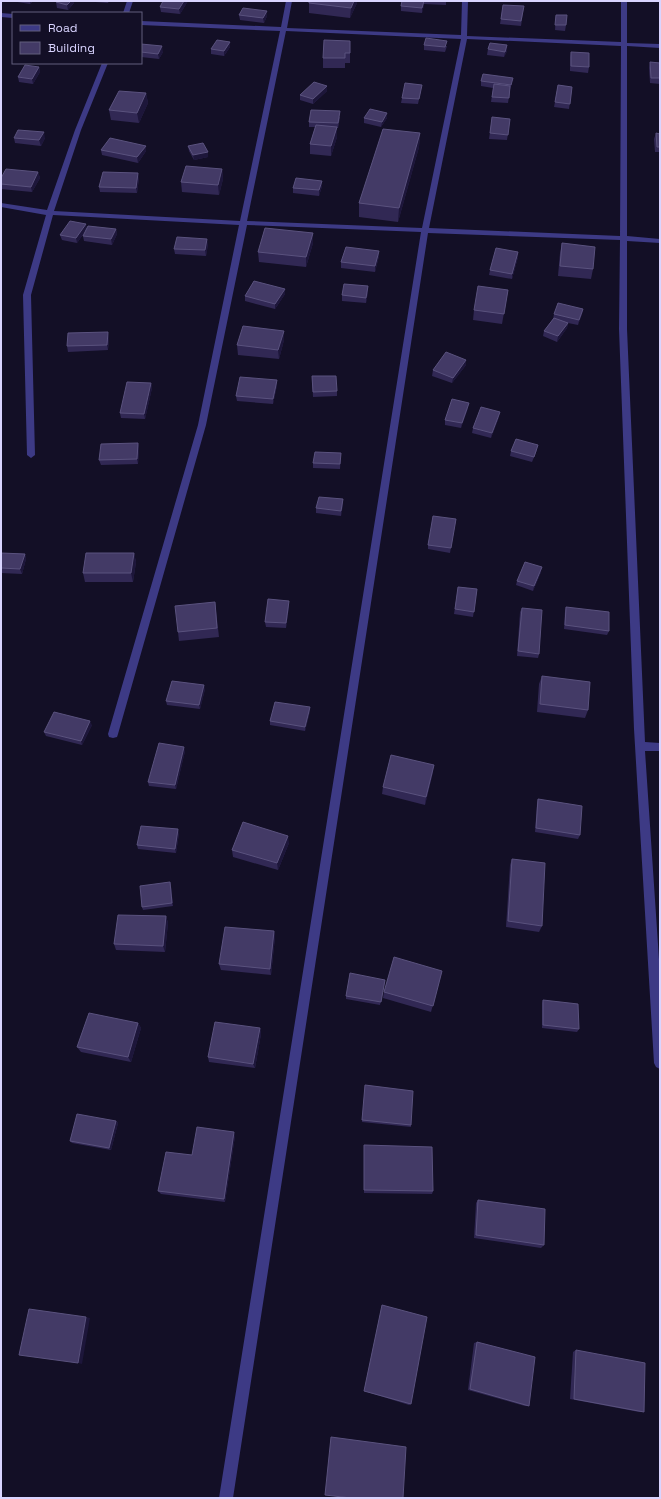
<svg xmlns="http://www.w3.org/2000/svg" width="661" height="1499" font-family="'Space Grotesk',sans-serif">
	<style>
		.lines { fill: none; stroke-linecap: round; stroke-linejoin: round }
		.minor { fill: #3d3a85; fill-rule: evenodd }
		.wall { fill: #312854 }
		.shaded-wall { fill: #1d163a }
		.building { fill: #433a66; stroke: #5a527e }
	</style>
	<rect width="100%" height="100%" fill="#130f26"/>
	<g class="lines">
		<g class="minor">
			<polygon points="127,1 133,1 129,13 123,13"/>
			<path d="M286,1H292L287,28L461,35L462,1H468L467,36L621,42V1H627V43L660,44V48L627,46V236L660,239V243L627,241V329L645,742L660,743V751H645L660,974V1069L656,1067L654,1063L634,729L619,329L620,240L428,233L233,1498H219L421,232L247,225L206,425L118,734L117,737L113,738L109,737L108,734L198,425L239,225L53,215L31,295L35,455L31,458L27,455L23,295L46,215L1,207V203L47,210L75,130L102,63H108L81,130L54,211L240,221L280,31L141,25V21L281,27ZM286,31L461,39L422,228L247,221ZM467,39L621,46L620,236L429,228Z"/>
			<polygon points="1,13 13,14 13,18 1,17"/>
		</g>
	</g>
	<g class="wall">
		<polygon points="11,1 33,1 30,4"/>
		<polygon points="57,1 75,1 74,2 74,3 68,10 57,8 56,2"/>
		<polygon points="83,1 109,1 108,3"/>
		<polygon points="188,1 180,14 161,12 160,7"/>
		<polygon points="309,1 357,1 357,3 350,18 309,13"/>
		<polygon points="402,1 446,1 446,5 424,4 422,13 401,11 401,6"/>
		<polygon points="503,5 524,6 521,26 500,24"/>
		<polygon points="239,15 267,16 264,23 240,20"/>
		<polygon points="556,15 566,25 565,31 555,30"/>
		<polygon points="350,41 350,63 345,63 345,68 323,68 323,58"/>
		<polygon points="230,42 230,47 224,56 211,54 211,49"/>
		<polygon points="141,44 163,52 159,59 141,57"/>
		<polygon points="424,45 447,46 445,52 424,50"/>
		<polygon points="488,49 507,51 504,57 487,55"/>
		<polygon points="571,52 589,67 588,73 570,71 570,57"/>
		<polygon points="650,62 660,63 660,84 650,83 649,68"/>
		<polygon points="39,67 40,72 33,84 19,82 18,77"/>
		<polygon points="481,81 512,83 510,90 508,103 491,102 493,88 481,86"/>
		<polygon points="558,85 572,87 569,109 554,107"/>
		<polygon points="327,86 327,91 313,104 300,100 300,95"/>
		<polygon points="421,90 418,104 401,103 402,98"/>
		<polygon points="146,93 148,103 139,123 111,120 109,110"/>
		<polygon points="340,117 338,128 337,128 337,137 331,156 310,154 310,144 315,127 309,127 309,122"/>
		<polygon points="492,117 510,119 507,140 489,139"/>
		<polygon points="364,118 387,118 381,127 364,123"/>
		<polygon points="420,133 419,147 398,222 359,217 359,203"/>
		<polygon points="656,133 660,134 660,152 655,152 654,139"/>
		<polygon points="14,138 45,138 41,146 15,143"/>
		<polygon points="146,146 146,151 138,163 102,155 101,150"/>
		<polygon points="188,146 208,152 208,157 194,160 189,151"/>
		<polygon points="222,169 223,179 219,195 182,192 181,182"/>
		<polygon points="38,172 40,178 32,192 1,189 1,178"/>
		<polygon points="139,178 137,193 100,192 99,187"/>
		<polygon points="322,186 319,196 293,193 293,188"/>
		<polygon points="87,229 77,243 62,240 60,235"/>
		<polygon points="116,229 117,234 112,245 84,241 83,236"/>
		<polygon points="313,233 313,243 306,267 259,262 258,252"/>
		<polygon points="562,243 593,269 591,279 558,276 560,253"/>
		<polygon points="208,244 206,256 175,254 174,249"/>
		<polygon points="379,256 375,272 341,268 341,262"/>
		<polygon points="518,257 512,279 489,275 490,270"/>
		<polygon points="660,283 660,298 659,298"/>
		<polygon points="368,286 368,292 366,303 342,301 342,295"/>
		<polygon points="508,290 502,324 473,320 474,310"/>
		<polygon points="285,294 275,309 245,301 245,296"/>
		<polygon points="583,309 582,314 578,325 568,323 567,328 557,342 543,336 544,331 553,319 554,314"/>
		<polygon points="109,337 108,350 68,352 67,346"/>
		<polygon points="284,340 279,359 238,355 237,345"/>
		<polygon points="466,365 452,383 432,376 433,370"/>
		<polygon points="312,376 337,391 337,396 313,397"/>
		<polygon points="277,380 277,385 273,404 237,401 236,396"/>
		<polygon points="151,383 152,388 145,419 121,418 120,413"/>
		<polygon points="468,408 461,428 445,425 445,420"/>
		<polygon points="499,417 491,438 472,433 473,428"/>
		<polygon points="138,443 139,448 138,464 101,465 99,460"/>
		<polygon points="537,450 532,462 510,456 511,451"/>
		<polygon points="341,453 340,469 313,468 313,463"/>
		<polygon points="343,499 343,504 341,516 316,513 316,508"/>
		<polygon points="456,519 450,553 428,549 428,545"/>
		<polygon points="1,553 25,554 26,559 22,574 1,573"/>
		<polygon points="134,553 136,562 133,582 85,582 83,573"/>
		<polygon points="541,572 533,591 516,585 517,581"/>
		<polygon points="458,587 477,589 473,617 454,614"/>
		<polygon points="215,602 219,637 179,641 178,632"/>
		<polygon points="289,606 286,628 266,627 265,622"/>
		<polygon points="566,607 609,631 607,635 564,629 565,611"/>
		<polygon points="522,608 539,654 538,658 517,656 520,612"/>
		<polygon points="542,676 588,710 585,718 537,712 539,684"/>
		<polygon points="205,689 200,709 167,705 166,701"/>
		<polygon points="310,711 305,731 270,725 270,721"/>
		<polygon points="92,725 82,745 46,736 44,732"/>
		<polygon points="185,751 176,789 149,786 148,782"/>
		<polygon points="433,772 425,805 382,794 383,787"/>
		<polygon points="538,799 580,835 578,839 535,832 537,803"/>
		<polygon points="179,833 176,853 138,849 137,845"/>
		<polygon points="289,843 278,870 233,857 232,850"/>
		<polygon points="512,859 542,926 539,932 506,927 510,865"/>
		<polygon points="170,882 171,886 173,906 143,910 142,907"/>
		<polygon points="166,916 168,923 165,952 116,950 114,944"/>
		<polygon points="274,931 275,937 271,975 221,970 219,964"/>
		<polygon points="442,971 431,1012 383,998 384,992"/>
		<polygon points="385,980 380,1005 346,999 346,996"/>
		<polygon points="543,1000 579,1029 577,1032 542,1028 542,1003"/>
		<polygon points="138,1023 141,1028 131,1062 81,1052 77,1047"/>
		<polygon points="260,1028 261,1034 255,1068 209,1062 208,1057"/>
		<polygon points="365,1085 411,1125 411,1127 362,1122"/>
		<polygon points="116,1121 118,1123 111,1150 72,1143 70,1141"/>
		<polygon points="235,1136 225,1202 161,1194 158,1191 192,1155"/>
		<polygon points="364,1145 433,1191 432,1194 364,1193"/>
		<polygon points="478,1200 544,1245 541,1248 474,1238 476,1203"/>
		<polygon points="382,1305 411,1404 409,1405 364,1391"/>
		<polygon points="477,1342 529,1406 525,1406 468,1390 474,1343"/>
		<polygon points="576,1350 644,1412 639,1412 570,1399 573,1352"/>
	</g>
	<g class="shaded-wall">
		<polygon points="30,1 33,1 30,4"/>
		<polygon points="71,1 75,1 74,2 74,3 68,10 67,5"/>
		<polygon points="184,1 188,1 180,14 179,9"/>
		<polygon points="354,1 357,1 357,3 350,18 351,8"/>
		<polygon points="424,1 424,6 422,13 422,8"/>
		<polygon points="267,11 267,16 264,23 263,18"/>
		<polygon points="230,42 230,47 224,56 224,51"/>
		<polygon points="507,45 507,51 504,57 505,52"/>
		<polygon points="162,46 163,52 159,59 158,54"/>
		<polygon points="39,67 40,72 33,84 32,79"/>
		<polygon points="327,86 327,91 313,104 313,99"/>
		<polygon points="146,93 148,103 139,123 137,113"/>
		<polygon points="387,113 387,118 381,127 382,122"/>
		<polygon points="337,127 337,137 331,156 331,146"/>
		<polygon points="44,132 45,138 41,146 39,140"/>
		<polygon points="420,133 419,147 398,222 399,208"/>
		<polygon points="146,146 146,151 138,163 137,157"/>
		<polygon points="208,152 208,157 194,160 193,155"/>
		<polygon points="222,169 223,179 219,195 218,185"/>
		<polygon points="38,172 40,178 32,192 31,187"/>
		<polygon points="138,173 139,178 137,193 136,188"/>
		<polygon points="322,181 322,186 319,196 319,190"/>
		<polygon points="86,224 87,229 77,243 76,238"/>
		<polygon points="116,229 117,234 112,245 111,239"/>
		<polygon points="313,233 313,243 306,267 306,257"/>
		<polygon points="207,239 208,244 206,256 205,250"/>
		<polygon points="379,251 379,256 375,272 375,266"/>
		<polygon points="518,252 518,257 512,279 512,274"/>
		<polygon points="368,286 368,292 366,303 366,298"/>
		<polygon points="285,289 285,294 275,309 275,304"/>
		<polygon points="583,309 582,314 578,325 579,320"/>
		<polygon points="568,323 567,328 557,342 558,336"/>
		<polygon points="284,331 284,340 279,359 278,350"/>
		<polygon points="108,332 109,337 108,350 107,345"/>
		<polygon points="466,360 466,365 452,383 453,378"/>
		<polygon points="277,380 277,385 273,404 273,399"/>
		<polygon points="151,383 152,388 145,419 144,414"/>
		<polygon points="469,403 468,408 461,428 462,423"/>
		<polygon points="500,412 499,417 491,438 492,433"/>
		<polygon points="138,443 139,448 138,464 137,459"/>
		<polygon points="343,499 343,504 341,516 341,511"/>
		<polygon points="134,553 136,562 133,582 131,573"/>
		<polygon points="25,554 26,559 22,574 20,569"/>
		<polygon points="542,567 541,572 533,591 534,586"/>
		<polygon points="289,601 289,606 286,628 286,623"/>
		<polygon points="204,685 205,689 200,709 199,705"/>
		<polygon points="310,707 310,711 305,731 305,727"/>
		<polygon points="90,721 92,725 82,745 81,741"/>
		<polygon points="184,747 185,751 176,789 175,785"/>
		<polygon points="434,765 433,772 425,805 426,797"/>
		<polygon points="178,829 179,833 176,853 175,849"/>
		<polygon points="288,836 289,843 278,870 277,863"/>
		<polygon points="170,882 171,886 173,906 172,903"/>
		<polygon points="166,916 168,923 165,952 163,946"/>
		<polygon points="274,931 275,937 271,975 270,969"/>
		<polygon points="138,1023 141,1028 131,1062 128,1057"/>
		<polygon points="260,1028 261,1034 255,1068 253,1064"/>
		<polygon points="116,1121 118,1123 111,1150 109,1148"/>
		<polygon points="234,1132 235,1136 225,1202 224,1199"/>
		<polygon points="86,1317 90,1318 82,1364 78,1363"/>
	</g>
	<g class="building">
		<polygon points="57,1 71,1 67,5 56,2"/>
		<polygon points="163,1 184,1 179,9 160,7"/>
		<polygon points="309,1 354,1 351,8 309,3"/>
		<polygon points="402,1 424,1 422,8 401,6"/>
		<polygon points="503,5 524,6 521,21 501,19"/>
		<polygon points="243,8 267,11 263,18 239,15"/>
		<polygon points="556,15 567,15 566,25 555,25"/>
		<polygon points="426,38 447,41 445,47 424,45"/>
		<polygon points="217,40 230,42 224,51 211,49"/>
		<polygon points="324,40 350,41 350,53 345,53 345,58 323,58"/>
		<polygon points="490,43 507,45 505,52 488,49"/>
		<polygon points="141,44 162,46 158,54 141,52"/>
		<polygon points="571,52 589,53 589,67 571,66"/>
		<polygon points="650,62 660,63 660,78 651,78"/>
		<polygon points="25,65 39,67 32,79 18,77"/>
		<polygon points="483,74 513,78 511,85 481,81"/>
		<polygon points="314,82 327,86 313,99 300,95"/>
		<polygon points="405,83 422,85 419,99 402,98"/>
		<polygon points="494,84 510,86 509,98 492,97"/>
		<polygon points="558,85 572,87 570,104 555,102"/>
		<polygon points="119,91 146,93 137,113 109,110"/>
		<polygon points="370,109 387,113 382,122 364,118"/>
		<polygon points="311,110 340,111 338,123 309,122"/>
		<polygon points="492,117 510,119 508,135 490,133"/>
		<polygon points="316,125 337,127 331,146 310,144"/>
		<polygon points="383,129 420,133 399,208 359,203"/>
		<polygon points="18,130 44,132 39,140 14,138"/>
		<polygon points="656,133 660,134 660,147 657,147"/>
		<polygon points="110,138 146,146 137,157 101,150"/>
		<polygon points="203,143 208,152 193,155 188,146"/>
		<polygon points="186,166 222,169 218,185 181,182"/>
		<polygon points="6,169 38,172 31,187 1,184 1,178"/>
		<polygon points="103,172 138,173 136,188 99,187"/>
		<polygon points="296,178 322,181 319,190 293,188"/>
		<polygon points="70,221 86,224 76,238 60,235"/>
		<polygon points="88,226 116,229 111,239 83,236"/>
		<polygon points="265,228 313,233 306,257 258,252"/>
		<polygon points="177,237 207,239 205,250 174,249"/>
		<polygon points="562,243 595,247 593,269 560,266"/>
		<polygon points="346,247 379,251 375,266 341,262"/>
		<polygon points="496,248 518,252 512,274 490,270"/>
		<polygon points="254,281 285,289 275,304 245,296"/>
		<polygon points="344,284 368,286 366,298 342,295"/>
		<polygon points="478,286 508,290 504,314 474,310"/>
		<polygon points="558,303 583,309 579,320 554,314"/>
		<polygon points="554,318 568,323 558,336 544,331"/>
		<polygon points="243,326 284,331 278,350 237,345"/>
		<polygon points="108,332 107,345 67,346 68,333"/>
		<polygon points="446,352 466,360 453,378 433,370"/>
		<polygon points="312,376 336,376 337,391 313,392"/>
		<polygon points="240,377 277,380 273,399 236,396"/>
		<polygon points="127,382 151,383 144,414 120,413"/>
		<polygon points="452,399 469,403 462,423 445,420"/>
		<polygon points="481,407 500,412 492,433 473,428"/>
		<polygon points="516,439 538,445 534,457 511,451"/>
		<polygon points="138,443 137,459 99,460 101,444"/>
		<polygon points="315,452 341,453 340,464 313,463"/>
		<polygon points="319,497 343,499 341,511 316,508"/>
		<polygon points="433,516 456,519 451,548 428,545"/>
		<polygon points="1,553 25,554 20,569 1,568"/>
		<polygon points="86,553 134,553 131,573 83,573"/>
		<polygon points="525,562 542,567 534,586 517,581"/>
		<polygon points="458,587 477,589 474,612 455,609"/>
		<polygon points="268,599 289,601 286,623 265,622"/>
		<polygon points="215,602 217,628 178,632 175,606"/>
		<polygon points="566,607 609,612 609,631 565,625"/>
		<polygon points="522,608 542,610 539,654 518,651"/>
		<polygon points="542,676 590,682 588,710 540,704"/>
		<polygon points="172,681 204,685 199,705 166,701"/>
		<polygon points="275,702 310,707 305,727 270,721"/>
		<polygon points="54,712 90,721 81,741 44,732"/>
		<polygon points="159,743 184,747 175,785 148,782"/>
		<polygon points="391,755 434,765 426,797 383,787"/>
		<polygon points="538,799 582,806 580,835 536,828"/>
		<polygon points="243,822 288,836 277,863 232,850"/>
		<polygon points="141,826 178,829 175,849 137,845"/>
		<polygon points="512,859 545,863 542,926 508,921"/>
		<polygon points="170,882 172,903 142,907 140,886"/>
		<polygon points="118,915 166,916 163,946 114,944"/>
		<polygon points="225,927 274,931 270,969 219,964"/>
		<polygon points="394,957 442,971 433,1006 384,992"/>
		<polygon points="350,973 385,980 381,1002 346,996"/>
		<polygon points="543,1000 578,1004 579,1029 543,1025"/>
		<polygon points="89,1013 138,1023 128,1057 77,1047"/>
		<polygon points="215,1022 260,1028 253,1064 208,1057"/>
		<polygon points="365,1085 413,1091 411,1125 362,1120"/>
		<polygon points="77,1114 116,1121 109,1148 70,1141"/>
		<polygon points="197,1127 234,1132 224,1199 158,1191 166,1152 192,1155"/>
		<polygon points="364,1145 432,1147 433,1191 364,1190"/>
		<polygon points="478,1200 545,1209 544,1245 476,1235"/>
		<polygon points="382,1305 427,1317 411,1404 364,1391"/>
		<polygon points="29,1309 86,1317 78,1363 19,1355"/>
		<polygon points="477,1342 535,1357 529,1406 470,1389"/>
		<polygon points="576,1350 645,1363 644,1412 574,1399"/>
		<polygon points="331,1437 406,1447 403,1498 351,1498 325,1495"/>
	</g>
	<rect width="661" height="1499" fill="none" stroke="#d9d4ff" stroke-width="4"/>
	<rect x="12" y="12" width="130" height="52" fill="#130f26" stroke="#625e7d"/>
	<rect x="20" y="25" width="20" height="6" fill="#3d3a85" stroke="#625e7d"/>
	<text x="48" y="32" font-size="12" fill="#d9d4ff">Road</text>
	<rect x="20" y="42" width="20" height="12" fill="#433a66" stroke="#625e7d"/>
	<text x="48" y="52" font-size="12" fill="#d9d4ff">Building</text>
</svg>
